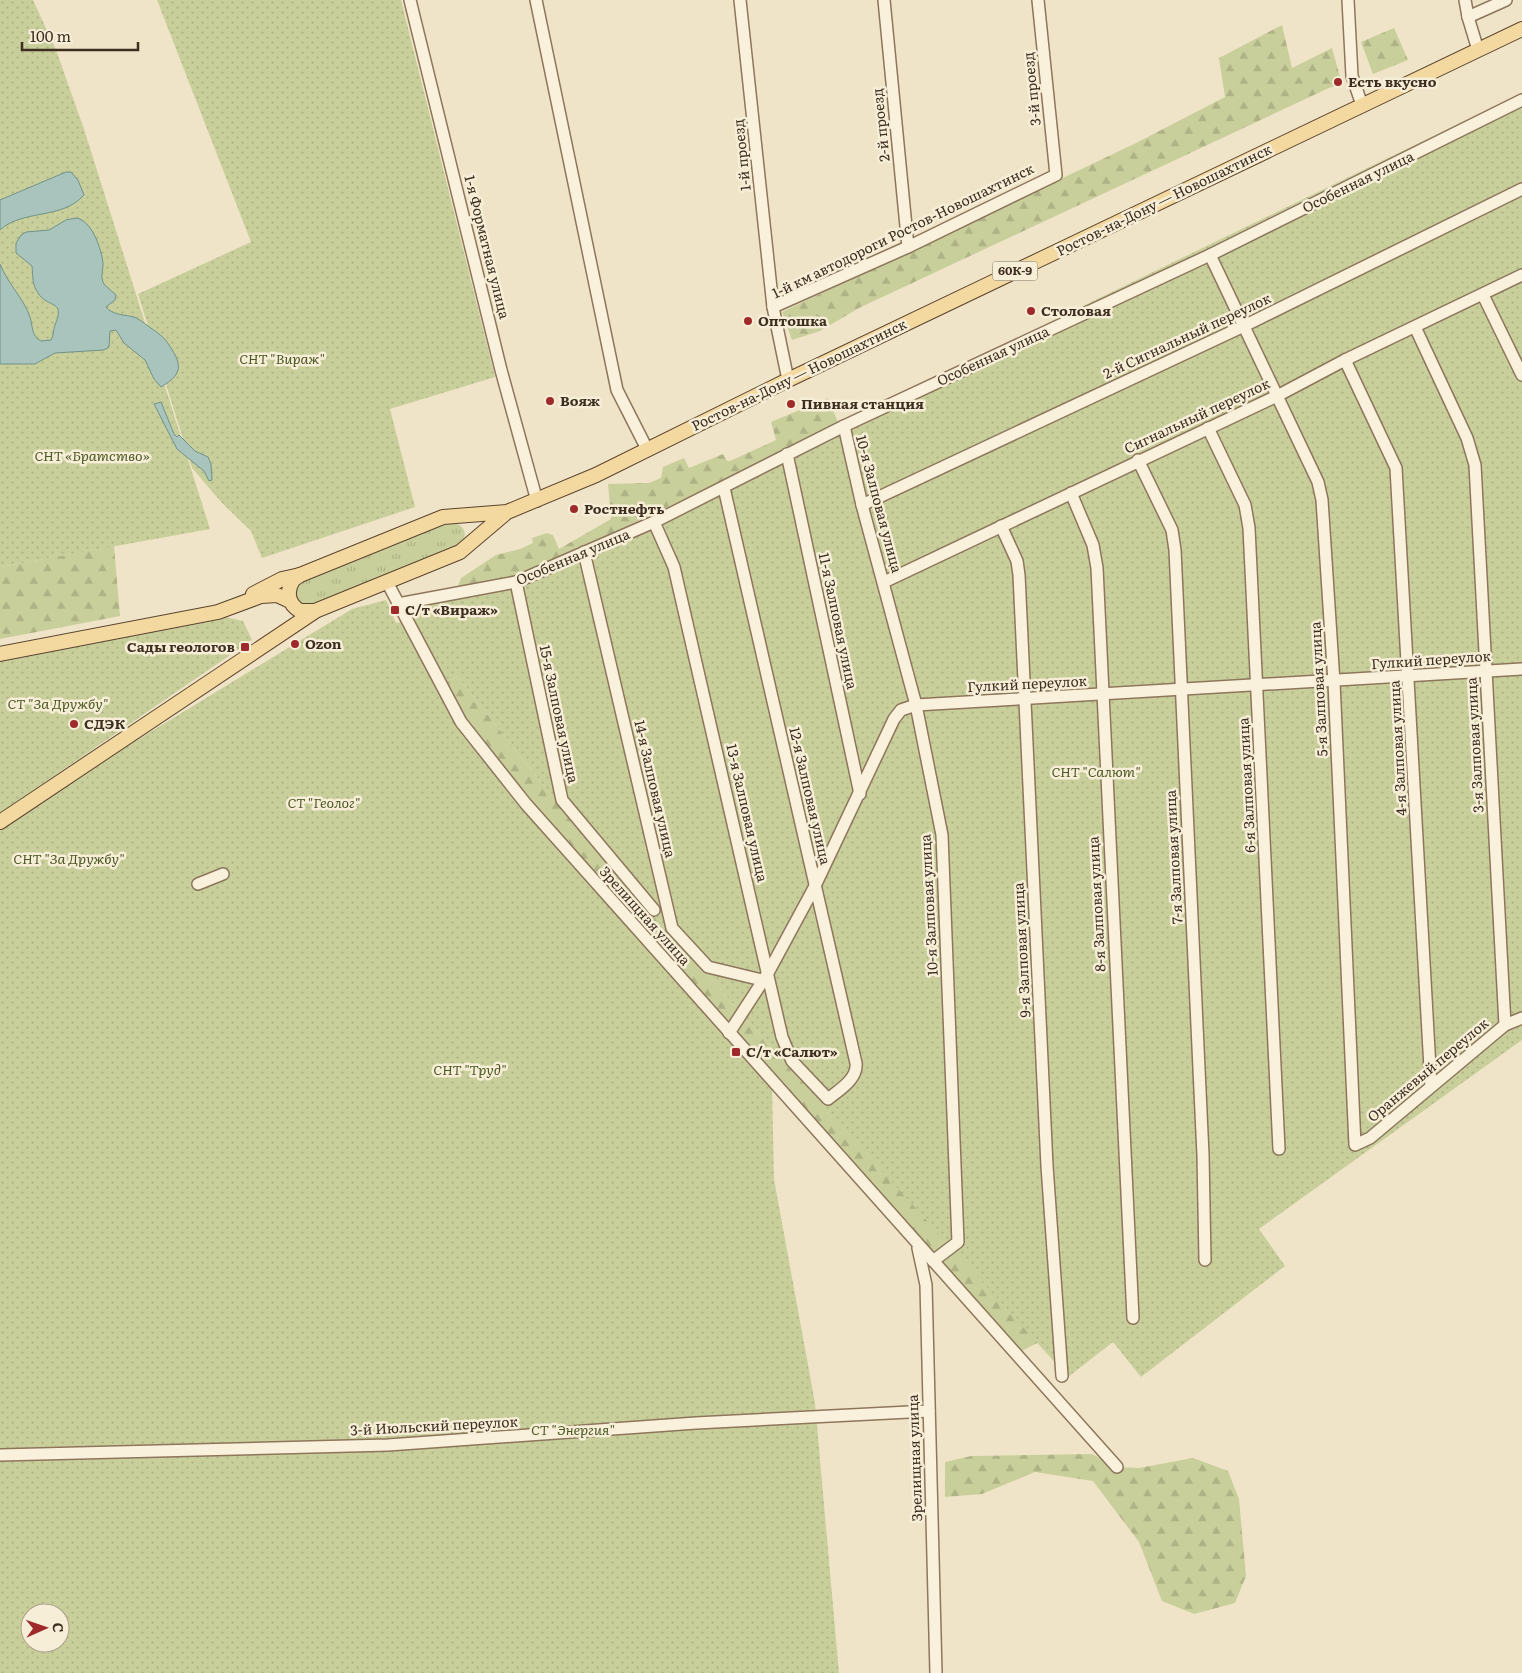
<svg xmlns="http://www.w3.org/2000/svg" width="1522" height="1673" font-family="Literata,serif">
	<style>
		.grass { fill: url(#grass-tufts) }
		.forest { fill: url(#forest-firs) }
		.garden { fill: url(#garden-dots); fill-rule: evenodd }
		.water { fill: #a9c4bc; stroke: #6f938a }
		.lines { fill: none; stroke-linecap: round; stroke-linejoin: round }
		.minor-casing { stroke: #8d765c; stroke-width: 14 }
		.major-casing { stroke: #5b4430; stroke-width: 16 }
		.minor { stroke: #faf1dc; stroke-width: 11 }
		.major { stroke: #f3d9a0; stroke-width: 14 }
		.poi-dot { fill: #9e2a2b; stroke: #f7eed8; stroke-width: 2 }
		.labels { text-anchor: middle; stroke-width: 5; stroke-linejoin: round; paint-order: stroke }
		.shield { fill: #f7eed8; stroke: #756857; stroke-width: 1 }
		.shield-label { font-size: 12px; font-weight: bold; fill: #3d2e20 }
		.poi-label { font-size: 14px; font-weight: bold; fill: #3d2e20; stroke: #f7eed8; text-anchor: start }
		.street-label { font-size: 14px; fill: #3d2e20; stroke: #f7eed8 }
		.park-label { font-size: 14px; font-style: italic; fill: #4d5a26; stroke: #f7eed8 }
	</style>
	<defs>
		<pattern id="grass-tufts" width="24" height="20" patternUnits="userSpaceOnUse" patternTransform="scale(1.25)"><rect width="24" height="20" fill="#c9cf9b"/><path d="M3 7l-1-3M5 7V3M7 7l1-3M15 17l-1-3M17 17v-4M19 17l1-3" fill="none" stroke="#aeb285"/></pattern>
		<pattern id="forest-firs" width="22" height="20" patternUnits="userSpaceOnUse" patternTransform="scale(1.25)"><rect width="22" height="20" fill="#c9cf9b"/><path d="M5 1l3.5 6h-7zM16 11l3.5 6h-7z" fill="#aeb285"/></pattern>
		<pattern id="garden-dots" width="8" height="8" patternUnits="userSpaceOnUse" patternTransform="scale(1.25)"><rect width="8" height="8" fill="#c9cf9b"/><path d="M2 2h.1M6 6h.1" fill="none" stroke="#aeb285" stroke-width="1.8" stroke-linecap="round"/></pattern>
	</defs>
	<rect width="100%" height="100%" fill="#f0e4c8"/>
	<path class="grass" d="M446,521C459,523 470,528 462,544L310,607L302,606L294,597L298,582Z"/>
	<g class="forest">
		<polygon points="1282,25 1292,68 1332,48 1342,84 1329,88 859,308 820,331 792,340 782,312 1136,143 1225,97 1219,58"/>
		<polygon points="1394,28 1408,60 1373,74 1361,42"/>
		<polygon points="828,398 839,425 515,580 457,589 461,578 496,555 520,549 533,543 532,538 547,533 553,535 559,549 611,519 608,484 649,483 661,478 663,467 684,458 689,468 723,454 727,461 730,461 776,440 771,422"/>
		<polygon points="114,546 120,616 0,639 0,567"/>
		<polygon points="457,676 559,805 791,1070 1039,1342 1022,1351 542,815 457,711 442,685"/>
		<polygon points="1092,1454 1117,1467 1139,1468 1193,1458 1228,1471 1239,1499 1246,1576 1235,1603 1194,1614 1162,1601 1139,1542 1093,1481 1035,1472 982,1494 945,1497 945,1462 971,1456"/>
	</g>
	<g class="garden">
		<polygon points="0,0 33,0 56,50 84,129 210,529 0,567"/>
		<polygon points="157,0 401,0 495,377 390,409 415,507 262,558 251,531 222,503 192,468 138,294 251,242"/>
		<polygon points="1522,93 1522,1040 1259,1229 1285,1266 1141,1377 1113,1342 1068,1377 791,1070 559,805 457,676 442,685 401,602 513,581 553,563"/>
		<path d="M386,600L396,623L401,622L449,713L477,752L647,942L772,1087L774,1179L815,1403L839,1673H0V829L88,770L352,609ZM30,1613H60V1643H30Z"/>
		<polygon points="225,617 243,621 252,640 0,813 0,656"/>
	</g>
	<g class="water">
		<path d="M66,172H71L78,180L84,195C62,220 23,209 0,230V200Z"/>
		<path d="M76,218C92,220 102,250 103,264C103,271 100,277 104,284C107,288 112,291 116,295L115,300L106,307C112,315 126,315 134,317C139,319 144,323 148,326C162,336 165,337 174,353C184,370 176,378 161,387L154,379L145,360L124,343L116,330L110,331L109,347L104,350L55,353L35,364H0V264C8,284 24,299 30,317C33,326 31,336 41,341L51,340C54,335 53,330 55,325C66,299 48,309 38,293C32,285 33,276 32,266L16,253V243L21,235L26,232L49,230L66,220Z"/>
		<polygon points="161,402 174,434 177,437 179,435 195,451 208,457 211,464 212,480 209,481 204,471 177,449 154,404"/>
	</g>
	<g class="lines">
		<g class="minor-casing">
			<g id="minor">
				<polyline points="410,0 501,370 537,501"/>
				<polyline points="536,0 617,390 647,449"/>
				<polyline points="740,0 773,307"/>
				<polyline points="884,0 908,247"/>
				<polyline points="1348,0 1352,76 1362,105"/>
				<polyline points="1465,0 1468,17 1478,50"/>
				<polyline points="1468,17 1506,0"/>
				<polyline points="1210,255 1318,482 1322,500 1334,682 1355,1145 1370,1138 1505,1025 1522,1018"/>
				<polyline points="1483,295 1522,375"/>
				<polyline points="1415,327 1467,438 1475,465 1505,1025"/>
				<polyline points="1345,360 1396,468 1431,1086"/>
				<polyline points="788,380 773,307 908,247 1056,175 1038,0"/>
				<polyline points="844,426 862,505 916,705 942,835 958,1242 933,1261"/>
				<polyline points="1208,428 1245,505 1249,528 1279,1149"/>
				<polyline points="787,454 860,794"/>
				<polyline points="1138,460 1172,530 1175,550 1203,1155 1205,1260"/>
				<polyline points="1071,493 1093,545 1097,568 1133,1318"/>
				<polyline points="862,505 1244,326 1522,189"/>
				<path d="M654,522L674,567L782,1037L792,1061L828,1099C839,1090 858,1079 856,1063L724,488"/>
				<polyline points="1001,526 1017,561 1019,575 1047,1166 1062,1376"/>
				<polyline points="584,552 672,928 708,967 762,980"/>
				<polyline points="387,582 461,722 526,804 1117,1467"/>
				<polyline points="516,582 562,800 654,910"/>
				<polyline points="884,582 1277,396 1345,360 1522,275"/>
				<polyline points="398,604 516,582 654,522 844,426 1210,255 1522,100"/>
				<polyline points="198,884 223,874"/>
				<polyline points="729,1033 768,973 815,886 894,719 901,710 916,705 1522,669"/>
				<polyline points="918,1248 926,1285 936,1673"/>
				<polyline points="0,1455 388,1445 696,1423 929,1411"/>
			</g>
		</g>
		<g class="major-casing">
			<g id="major">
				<path d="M507,512L443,517L300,575L293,580C286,592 288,604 300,611H315L460,552L507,512L596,475L788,380L1522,29"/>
				<polyline points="253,594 282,579 300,575"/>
				<polyline points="0,654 218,612 261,596 277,595 290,601"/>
				<polyline points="0,822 314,612"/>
			</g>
		</g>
		<use href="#minor" class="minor"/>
		<use href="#major" class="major"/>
	</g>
	<g class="poi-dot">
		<circle cx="1338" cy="82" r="5"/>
		<circle cx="1031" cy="311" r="5"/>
		<circle cx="748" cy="321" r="5"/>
		<circle cx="550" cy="401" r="5"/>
		<circle cx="791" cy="404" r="5"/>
		<circle cx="574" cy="509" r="5"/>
		<rect x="390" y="605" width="10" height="10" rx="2.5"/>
		<circle cx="295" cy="644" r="5"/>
		<rect x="240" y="642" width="10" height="10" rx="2.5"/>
		<circle cx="74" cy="724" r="5"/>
		<rect x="731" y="1047" width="10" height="10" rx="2.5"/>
	</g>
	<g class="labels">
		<rect class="shield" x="992.5" y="261.5" width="45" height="19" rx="4"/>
		<g class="shield-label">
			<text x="1015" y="275">60К-9</text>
		</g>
		<g class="poi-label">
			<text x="1348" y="87">Есть вкусно</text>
			<text x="1041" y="316">Столовая</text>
			<text x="758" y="326">Оптошка</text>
			<text x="560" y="406">Вояж</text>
			<text x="801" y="409">Пивная станция</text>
			<text x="584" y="514">Ростнефть</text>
			<text x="405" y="615">С/т «Вираж»</text>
			<text x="305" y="649">Ozon</text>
			<text x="235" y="652" text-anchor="end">Сады геологов</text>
			<text x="84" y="729">СДЭК</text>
			<text x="746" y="1057">С/т «Салют»</text>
		</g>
		<g class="street-label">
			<text transform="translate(1032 89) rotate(-96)" y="5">3-й проезд</text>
			<text transform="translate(881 125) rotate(-96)" y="5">2-й проезд</text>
			<text transform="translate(742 155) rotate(-96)" y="5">1-й проезд</text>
			<text transform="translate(1358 182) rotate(-26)" y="5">Особенная улица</text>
			<text transform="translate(1164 200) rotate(-26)" y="5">Ростов-на-Дону — Новошахтинск</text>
			<text transform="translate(903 231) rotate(-26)" y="5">1-й км автодороги Ростов-Новошахтинск</text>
			<text transform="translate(487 247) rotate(76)" y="5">1-я Форматная улица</text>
			<text transform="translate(1187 336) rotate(-25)" y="5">2-й Сигнальный переулок</text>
			<text transform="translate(993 356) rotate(-25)" y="5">Особенная улица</text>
			<text transform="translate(799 375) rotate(-26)" y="5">Ростов-на-Дону — Новошахтинск</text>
			<text transform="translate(1197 416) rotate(-25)" y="5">Сигнальный переулок</text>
			<text transform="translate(879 504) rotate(75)" y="5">10-я Залповая улица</text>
			<text transform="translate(573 557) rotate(-23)" y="5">Особенная улица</text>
			<text transform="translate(838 621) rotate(78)" y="5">11-я Залповая улица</text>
			<text transform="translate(1431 660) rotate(-4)" y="5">Гулкий переулок</text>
			<text transform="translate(1027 684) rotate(-3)" y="5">Гулкий переулок</text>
			<text transform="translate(1319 689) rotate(-93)" y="5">5-я Залповая улица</text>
			<text transform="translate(559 714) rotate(78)" y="5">15-я Залповая улица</text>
			<text transform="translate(1475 745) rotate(-93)" y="5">3-я Залповая улица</text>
			<text transform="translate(1398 748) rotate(-93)" y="5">4-я Залповая улица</text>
			<text transform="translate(1247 785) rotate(-93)" y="5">6-я Залповая улица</text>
			<text transform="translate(655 789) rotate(77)" y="5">14-я Залповая улица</text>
			<text transform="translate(810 796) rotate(77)" y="5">12-я Залповая улица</text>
			<text transform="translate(747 813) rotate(77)" y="5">13-я Залповая улица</text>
			<text transform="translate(1174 857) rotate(-93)" y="5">7-я Залповая улица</text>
			<text transform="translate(1097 904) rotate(-93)" y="5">8-я Залповая улица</text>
			<text transform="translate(929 905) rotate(-93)" y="5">10-я Залповая улица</text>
			<text transform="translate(645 916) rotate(48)" y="5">Зрелищная улица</text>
			<text transform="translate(1022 950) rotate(-93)" y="5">9-я Залповая улица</text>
			<text transform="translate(1428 1070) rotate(-40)" y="5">Оранжевый переулок</text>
			<text transform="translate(434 1426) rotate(-3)" y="5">3-й Июльский переулок</text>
			<text transform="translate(915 1458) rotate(-92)" y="5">Зрелищная улица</text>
		</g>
		<g class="park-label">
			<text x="282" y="364">СНТ "Вираж"</text>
			<text x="92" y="461">СНТ «Братство»</text>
			<text x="58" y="709">СТ "За Дружбу"</text>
			<text x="1096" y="777">СНТ "Салют"</text>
			<text x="324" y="808">СТ "Геолог"</text>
			<text x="69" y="864">СНТ "За Дружбу"</text>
			<text x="470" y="1075">СНТ "Труд"</text>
			<text x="573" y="1435">СТ "Энергия"</text>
		</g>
	</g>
	<g transform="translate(45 1628) rotate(88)"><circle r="24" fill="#f7eed8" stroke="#ada18e"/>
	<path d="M0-4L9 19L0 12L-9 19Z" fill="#9e2a2b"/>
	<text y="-8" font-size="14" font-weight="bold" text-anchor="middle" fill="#3d2e20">С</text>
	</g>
	<path d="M22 42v8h116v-8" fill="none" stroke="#3d2e20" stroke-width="2.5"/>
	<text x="30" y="42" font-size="15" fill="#3d2e20" stroke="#f7eed8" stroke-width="4" paint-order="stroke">100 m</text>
</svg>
